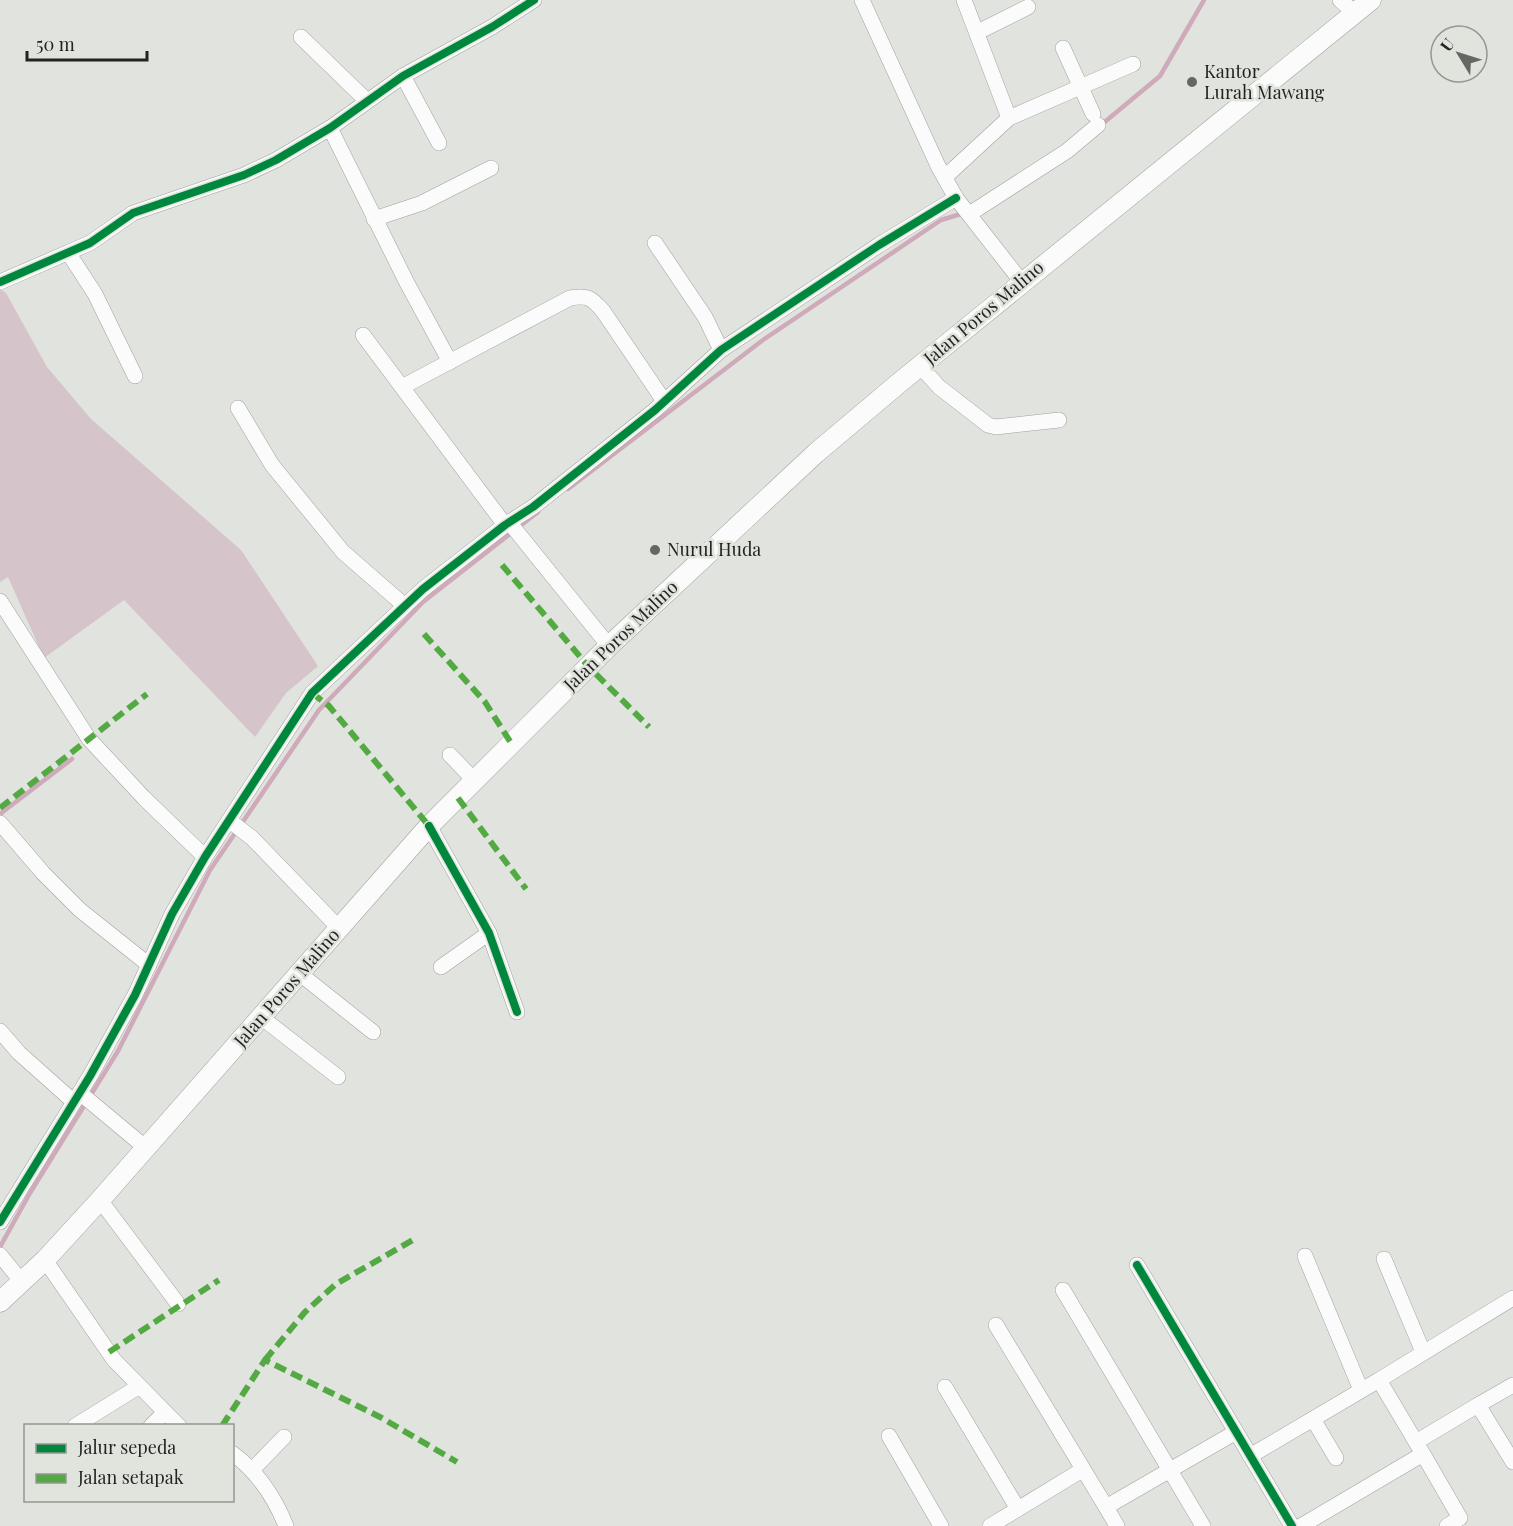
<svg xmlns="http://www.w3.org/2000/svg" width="1513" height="1526" font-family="'Playfair Display',serif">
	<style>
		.green { fill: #d5c4ca }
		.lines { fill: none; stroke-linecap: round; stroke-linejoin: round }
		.stream { stroke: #cfaaba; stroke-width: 4.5 }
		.minor-casing { stroke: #a1a29f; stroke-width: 16 }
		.major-casing { stroke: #a1a29f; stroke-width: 21 }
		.minor { stroke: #fafbfa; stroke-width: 15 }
		.major { stroke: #fafbfa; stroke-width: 20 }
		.quiet { stroke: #53aa43; stroke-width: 6; stroke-dasharray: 12 6; stroke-linecap: butt }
		.cycleway-casing { stroke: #e1e4dd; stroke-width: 11 }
		.cycleway { stroke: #00873e; stroke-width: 8 }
		.poi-dot { fill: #656763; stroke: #e1e4dd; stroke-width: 2 }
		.labels { text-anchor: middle; stroke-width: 5; stroke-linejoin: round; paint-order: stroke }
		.poi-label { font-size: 18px; fill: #222421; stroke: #e1e4dd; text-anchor: start }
		.street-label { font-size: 18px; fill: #222421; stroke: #e1e4dd }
	</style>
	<rect width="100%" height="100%" fill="#e1e3de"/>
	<polygon class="green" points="0,289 6,293 47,367 91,419 241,550 318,666 286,693 255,737 124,600 44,658 8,577 0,582"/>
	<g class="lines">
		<g class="stream">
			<polyline points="1101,125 1160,76 1204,0"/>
			<polyline points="568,489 763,340 941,220 964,213"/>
			<polyline points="0,814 72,759"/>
			<polyline points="0,1247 30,1193 118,1051 210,870 319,710 423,602 538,512"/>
		</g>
		<g class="minor-casing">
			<g id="minor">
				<polyline points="862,0 938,166 956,198 1021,281"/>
				<polyline points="1340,0 1355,13"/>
				<polyline points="978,32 1028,7"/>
				<polyline points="301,37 367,101"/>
				<polyline points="1063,48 1093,114"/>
				<polyline points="403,76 439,143"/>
				<polyline points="1009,118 1133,64"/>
				<polyline points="330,128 407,283 450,362"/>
				<polyline points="945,177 1009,118 964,0"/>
				<polyline points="971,213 1067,151 1098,125"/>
				<polyline points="374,219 422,203 491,168"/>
				<polyline points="655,243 705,317 721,350"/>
				<polyline points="69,254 95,294 135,376"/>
				<polyline points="0,282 90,243 133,213 244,175 276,160 330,128 403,76 492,27 534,0"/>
				<polyline points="363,335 505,525"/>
				<polyline points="920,366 939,387 988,425 996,427 1059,420"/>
				<path d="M402,387L570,298C587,295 591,297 603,311L664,401"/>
				<polyline points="238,408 272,465 343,552 405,606"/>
				<polyline points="509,522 609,646"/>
				<polyline points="0,601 89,739 144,798 205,857"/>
				<polyline points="450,755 475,781"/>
				<polyline points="230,821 252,838 339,928"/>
				<polyline points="0,823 43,873 80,910 149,965"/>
				<polyline points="429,826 489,933 517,1012"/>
				<polyline points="441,967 489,933"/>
				<polyline points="299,973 373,1032"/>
				<polyline points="261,1017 338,1077"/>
				<polyline points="0,1031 19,1053 74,1102"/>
				<polyline points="80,1093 146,1148"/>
				<polyline points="100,1200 178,1304"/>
				<polyline points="0,1222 90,1076 135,995 172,914 205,857 312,693 423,589 505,525 533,507 655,410 721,350 879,245 956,198"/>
				<polyline points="0,1255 22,1282"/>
				<polyline points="1305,1256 1361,1390"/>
				<polyline points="1384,1259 1423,1352"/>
				<polyline points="45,1260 114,1360 179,1426"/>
				<polyline points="1137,1265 1292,1526"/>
				<polyline points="1063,1290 1203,1526"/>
				<polyline points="996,1325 1106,1507"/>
				<polyline points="1379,1380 1513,1298"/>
				<polyline points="1513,1385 1478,1405 1513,1462"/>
				<polyline points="945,1387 1018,1509"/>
				<polyline points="1313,1419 1336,1458"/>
				<polyline points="75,1426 138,1387"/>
				<polyline points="151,1426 165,1412"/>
				<polyline points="889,1436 941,1526"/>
				<polyline points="1416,1442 1478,1405"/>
				<path d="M232,1453C258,1472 274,1496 286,1526"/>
				<polyline points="1250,1456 1379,1380 1423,1454"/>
				<polyline points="253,1469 284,1437"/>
				<polyline points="990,1526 1082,1470"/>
				<polyline points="1117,1526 1106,1507 1236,1432"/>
				<polyline points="1301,1526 1423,1454 1460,1518 1447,1526"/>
			</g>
		</g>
		<g class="major-casing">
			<polyline id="major" points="0,1302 45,1260 100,1200 429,826 609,646 816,453 899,383 1371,0"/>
		</g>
		<use href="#minor" class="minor"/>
		<use href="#major" class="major"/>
		<g class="quiet">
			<polyline points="502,565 588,666 649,727"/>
			<polyline points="424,634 485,702 511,743"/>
			<polyline points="312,693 329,706 429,826"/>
			<polyline points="458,798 526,889"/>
			<polyline points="0,808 147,694"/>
			<polyline points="109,1352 219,1280"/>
			<polyline points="265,1360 305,1312 336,1284 413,1240"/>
			<polyline points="222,1426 265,1360 380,1417 457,1462"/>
		</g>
		<g class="cycleway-casing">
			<g id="cycleway">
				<polyline points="0,282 90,243 133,213 244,175 276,160 330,128 403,76 492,27 534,0"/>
				<polyline points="429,826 489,933 517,1012"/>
				<polyline points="0,1222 90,1076 135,995 172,914 205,857 312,693 423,589 505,525 533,507 655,410 721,350 879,245 956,198"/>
				<polyline points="1137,1265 1292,1526"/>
			</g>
		</g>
		<use href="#cycleway" class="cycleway"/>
	</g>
	<g class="poi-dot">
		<circle cx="1192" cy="82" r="6"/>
		<circle cx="655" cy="550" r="6"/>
	</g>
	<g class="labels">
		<g class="poi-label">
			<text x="1204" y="78">Kantor<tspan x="1204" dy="21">Lurah Mawang</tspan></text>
			<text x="667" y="556">Nurul Huda</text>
		</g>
		<g class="street-label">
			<text transform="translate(984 313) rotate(-40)" y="6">Jalan Poros Malino</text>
			<text transform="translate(621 636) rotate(-44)" y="6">Jalan Poros Malino</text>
			<text transform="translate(287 988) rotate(-49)" y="6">Jalan Poros Malino</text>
		</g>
	</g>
	<rect x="24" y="1424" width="210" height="78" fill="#e1e4dd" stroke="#959792" stroke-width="1.5"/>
	<rect x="36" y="1444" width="30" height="9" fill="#00873e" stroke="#959792" stroke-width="1.5"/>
	<text x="78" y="1454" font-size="18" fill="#222421">Jalur sepeda</text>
	<rect x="36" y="1474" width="30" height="9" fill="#53aa43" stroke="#959792" stroke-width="1.5"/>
	<text x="78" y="1484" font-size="18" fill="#222421">Jalan setapak</text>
	<g transform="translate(1459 54) rotate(308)"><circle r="28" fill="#e1e4dd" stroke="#959792" stroke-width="1.5"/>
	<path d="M0-4.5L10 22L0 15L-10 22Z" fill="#656763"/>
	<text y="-9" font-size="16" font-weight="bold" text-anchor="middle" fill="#222421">U</text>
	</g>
	<path d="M27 51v9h120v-9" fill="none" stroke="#222421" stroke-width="3"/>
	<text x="36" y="51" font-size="18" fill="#222421" stroke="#e1e4dd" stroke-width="4.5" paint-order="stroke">50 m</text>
</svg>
